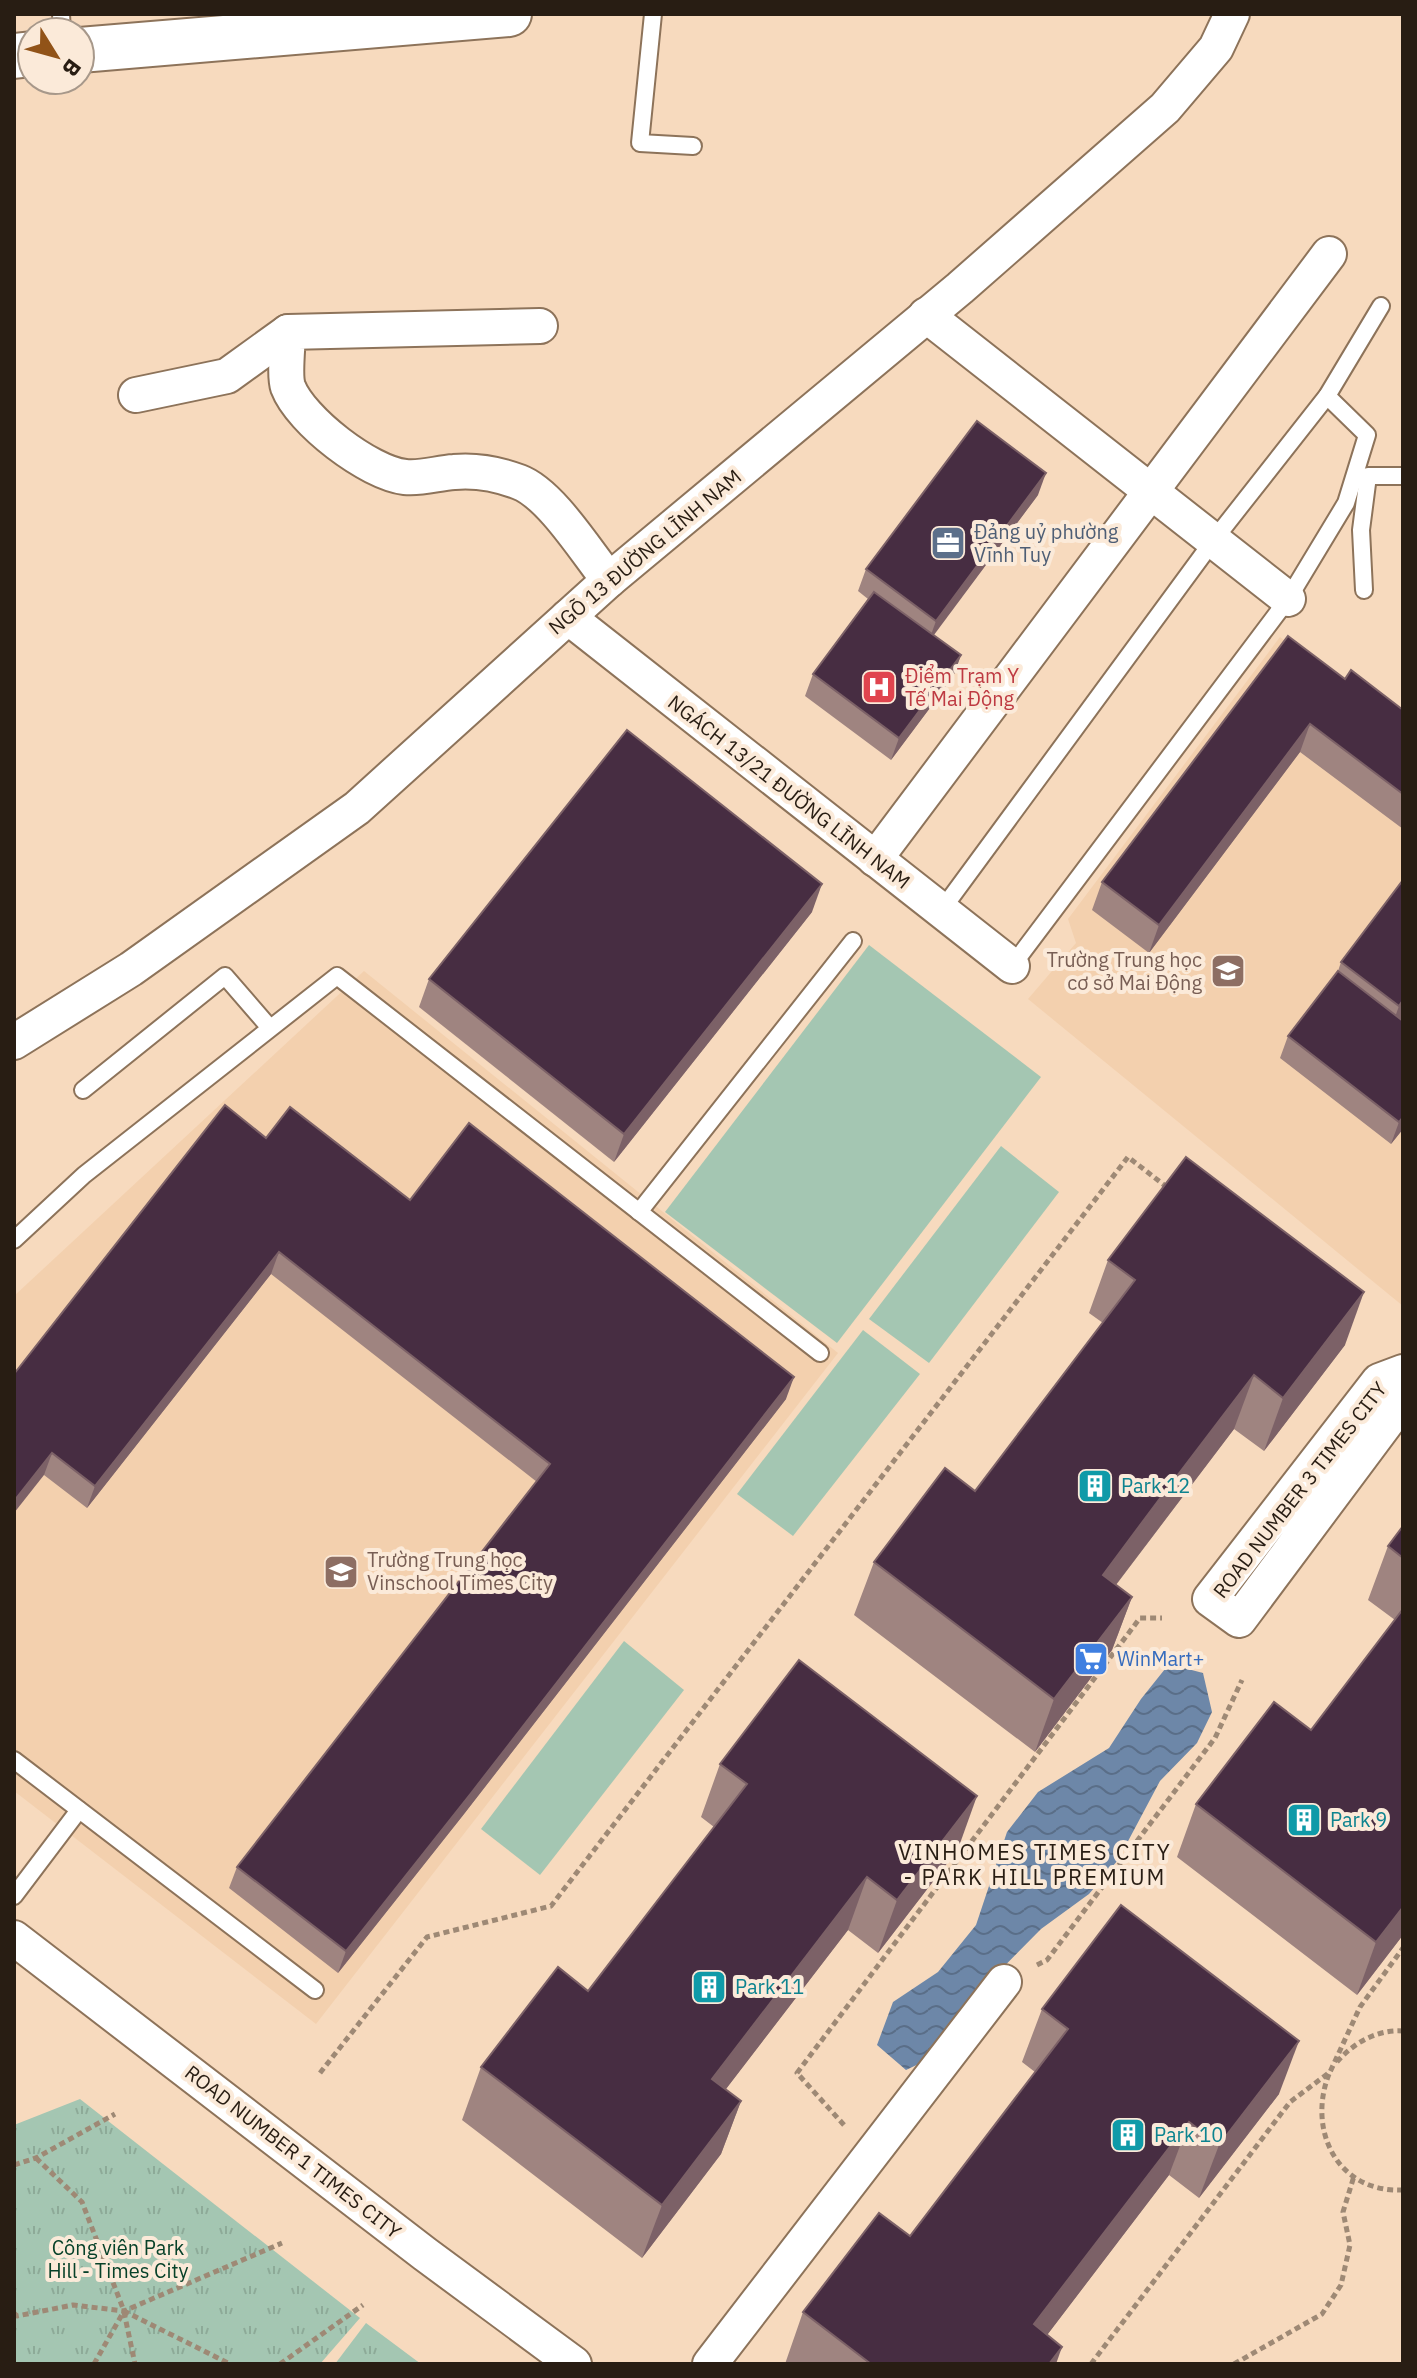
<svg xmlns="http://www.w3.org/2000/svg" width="1417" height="2378" font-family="'IBM Plex Sans',sans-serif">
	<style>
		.built { fill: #f3d0ae }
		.grass { fill: url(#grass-tufts) }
		.pitch { fill: #a4c6b2 }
		.water { fill: url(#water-waves) }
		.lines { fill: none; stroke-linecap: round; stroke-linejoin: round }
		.lane-casing { stroke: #8d735a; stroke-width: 20 }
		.street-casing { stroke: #8d735a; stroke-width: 38 }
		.secondary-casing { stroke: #8d735a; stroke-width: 48 }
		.path { stroke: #9e8975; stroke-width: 5; stroke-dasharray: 6 4; stroke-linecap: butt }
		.lane { stroke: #fff; stroke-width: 16 }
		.street { stroke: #fff; stroke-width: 34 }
		.secondary { stroke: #fff; stroke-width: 44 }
		.wall { fill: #9f8480 }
		.shaded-wall { fill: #7c6167 }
		.building { fill: #472d42; stroke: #7c6167; stroke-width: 2 }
		.labels { text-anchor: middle; stroke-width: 8; stroke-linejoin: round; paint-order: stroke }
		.service-label { font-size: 20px; fill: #4e5e75; stroke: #fbead9; text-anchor: start }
		.street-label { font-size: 20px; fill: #281d13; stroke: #fbead9 }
		.health-label { font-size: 20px; fill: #be3a42; stroke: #fbead9; text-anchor: start }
		.education-label { font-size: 20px; fill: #785e54; stroke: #fbead9; text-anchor: end }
		.culture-label { font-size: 20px; fill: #0d838f; stroke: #fbead9; text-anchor: start }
		.shop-label { font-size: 20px; fill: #366cbe; stroke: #fbead9; text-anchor: start }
		.park-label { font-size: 20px; fill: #074129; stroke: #fbead9 }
		.neighbourhood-label { font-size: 22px; letter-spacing: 2px; fill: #281d13; stroke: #fbead9 }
	</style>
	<defs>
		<pattern id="grass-tufts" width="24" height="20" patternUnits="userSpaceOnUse" patternTransform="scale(2)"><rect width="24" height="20" fill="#a4c6b2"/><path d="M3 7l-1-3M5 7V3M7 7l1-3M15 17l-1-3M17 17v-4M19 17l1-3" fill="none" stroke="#8daa98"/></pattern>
		<pattern id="water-waves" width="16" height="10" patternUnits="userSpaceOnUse" patternTransform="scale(2)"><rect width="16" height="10" fill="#6d87a8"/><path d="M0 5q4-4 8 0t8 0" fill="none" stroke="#5a6e88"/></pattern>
	</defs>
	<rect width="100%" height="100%" fill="#f7dabe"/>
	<g class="built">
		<polygon points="1280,637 1403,729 1403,1306 1028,999 1076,943 1068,919"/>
		<polygon points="364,971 838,1353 316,2024 14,1791 14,1296"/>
	</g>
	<g class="grass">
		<polygon points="80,2099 360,2318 320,2364 14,2364 14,2125"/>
		<polygon points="366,2323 421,2364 335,2364"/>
	</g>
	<g class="pitch">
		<polygon points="869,945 1041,1077 837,1343 665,1212"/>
		<polygon points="1001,1146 1059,1192 929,1363 869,1319"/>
		<polygon points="863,1330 920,1374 793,1536 737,1494"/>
		<polygon points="624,1641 684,1690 540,1875 481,1829"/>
	</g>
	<polygon class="water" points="1169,1664 1203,1673 1212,1712 1197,1743 1160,1781 1118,1860 1089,1894 1041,1929 970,2001 944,2052 906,2070 877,2045 893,2002 938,1972 976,1925 1007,1832 1038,1792 1109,1748 1141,1699"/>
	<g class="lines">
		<g class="lane-casing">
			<g id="lane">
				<polyline points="61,14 62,32"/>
				<polyline points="653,14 640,143 693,146"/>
				<polyline points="1364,590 1361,530 1368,476 1403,476"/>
				<polyline points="941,911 1213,541 1327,396 1381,306"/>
				<polyline points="1012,966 1288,599 1346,503 1367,435 1327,396"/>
				<polyline points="83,1090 225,976 270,1028"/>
				<polyline points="639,1212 853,941"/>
				<polyline points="14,1240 84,1175 337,976 820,1353"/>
				<polyline points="14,1760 315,1990"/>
				<polyline points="14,1896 79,1810"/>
			</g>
		</g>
		<g class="street-casing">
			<g id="street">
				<polyline points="926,315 1288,599"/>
				<path d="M540,326L288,332C288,345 284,375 288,387C301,421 369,473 405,477C421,479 438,473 454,472C476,470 498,474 519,482C551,494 587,553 609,580"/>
				<polyline points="136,395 227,376 288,332"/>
				<polyline points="568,617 1012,966"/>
				<polyline points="875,859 1329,254"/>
				<polyline points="14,1042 131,969 357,808 609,580 960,288 1165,108 1216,48 1232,14"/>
				<polyline points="1403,1372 1379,1381 1210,1599 1239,1620 1403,1400"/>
				<polyline points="14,1938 425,2254 574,2364"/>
				<polyline points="710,2364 1004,1982"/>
			</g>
		</g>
		<g class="secondary-casing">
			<g id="secondary">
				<polyline points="80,50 509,14"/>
				<polyline points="14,56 32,54"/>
			</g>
		</g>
		<g class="path">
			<polyline points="1037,1965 1047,1960 1215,1738 1242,1680"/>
			<path d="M1337,2062C1353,2043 1378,2029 1403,2031"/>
			<polyline points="320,2073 427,1937 551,1906 1128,1157 1168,1188"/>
			<path d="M1329,2074C1307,2130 1337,2193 1403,2190"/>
			<polyline points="844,2125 797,2073 1140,1618 1162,1618"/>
			<polyline points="36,2158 82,2202 124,2311 230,2364"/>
			<polyline points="14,2165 36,2158 115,2114"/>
			<polyline points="124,2312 135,2364"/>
			<polyline points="14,2313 17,2316 73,2305 124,2311 282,2243"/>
			<polyline points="94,2364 124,2311"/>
			<polyline points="280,2364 363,2305"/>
			<polyline points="1091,2364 1290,2102 1330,2072 1360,2007 1403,1948"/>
			<polyline points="1234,2364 1322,2314 1341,2285 1350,2245 1343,2212 1354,2176"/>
		</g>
		<use href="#lane" class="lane"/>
		<use href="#street" class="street"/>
		<use href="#secondary" class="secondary"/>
	</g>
	<g class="wall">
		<polygon points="1038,495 933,635 961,655 953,677 891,760 805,696 813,674 868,599 858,591 866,569"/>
		<polygon points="1345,679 1403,710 1403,829 1300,752 1149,953 1092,910 1102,882"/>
		<polygon points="1403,880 1403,1015 1400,1019 1403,1021 1403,1129 1391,1144 1280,1058 1288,1036 1338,971 1341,962"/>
		<polygon points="812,912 614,1162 419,1007 429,979"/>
		<polygon points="266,1138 410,1200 786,1399 464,1814 338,1973 229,1888 237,1867 537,1482 271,1274 87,1508 44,1475 14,1374"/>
		<polygon points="1108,1260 1345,1345 1264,1451 1234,1429 1116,1585 1132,1597 1112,1650 1035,1752 854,1615 874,1562 975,1491 1103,1323 1089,1313"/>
		<polygon points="1403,1526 1403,1935 1357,1995 1177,1857 1196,1804 1311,1730 1395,1620 1368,1600 1388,1546"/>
		<polygon points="720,1764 958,1849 878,1953 848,1930 725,2090 741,2101 721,2154 642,2258 462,2120 481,2067 588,1991 714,1827 701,1817"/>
		<polygon points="1042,2009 1279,2094 1199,2198 1169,2175 1047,2335 1056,2364 785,2364 803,2312 910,2236 1035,2072 1022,2062"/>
	</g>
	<g class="shaded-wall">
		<polygon points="1046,473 1038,495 928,643 936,621"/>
		<polygon points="961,655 953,677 891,760 899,738"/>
		<polygon points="1310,724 1300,752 1149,953 1159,925"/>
		<polygon points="822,884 812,912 614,1162 624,1134"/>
		<polygon points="1403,1000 1403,1015 1389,1034 1399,1006"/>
		<polygon points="1403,1117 1403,1129 1391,1144 1399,1122"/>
		<polygon points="279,1252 271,1274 87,1508 95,1486"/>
		<polygon points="1364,1292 1345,1345 1264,1451 1283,1398"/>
		<polygon points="1254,1375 1234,1429 1083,1628 1103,1575"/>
		<polygon points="794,1377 786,1399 464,1814 338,1973 346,1951"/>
		<polygon points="52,1453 44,1475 14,1513 14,1501"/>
		<polygon points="1132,1597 1112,1650 1035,1752 1054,1699"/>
		<polygon points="977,1796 958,1849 878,1953 897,1900"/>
		<polygon points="867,1877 848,1930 693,2132 712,2079"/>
		<polygon points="1403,1907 1403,1935 1357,1995 1376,1942"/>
		<polygon points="1299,2041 1279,2094 1199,2198 1219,2145"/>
		<polygon points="741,2101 721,2154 642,2258 662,2205"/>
		<polygon points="1189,2122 1169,2175 1025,2364 1034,2324"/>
		<polygon points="1062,2347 1056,2364 1049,2364"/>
	</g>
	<g class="building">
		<polygon points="977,421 1046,473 936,621 866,569"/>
		<polygon points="874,592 961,655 899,738 813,674"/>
		<polygon points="1288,636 1345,679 1351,670 1403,710 1403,794 1310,724 1159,925 1102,882"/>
		<polygon points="627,730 822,884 624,1134 429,979"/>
		<polygon points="1403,880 1403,1000 1399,1006 1341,962"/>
		<polygon points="1338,971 1403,1021 1403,1117 1399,1122 1288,1036"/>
		<polygon points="225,1105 266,1138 290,1107 410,1200 469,1123 794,1377 472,1792 346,1951 237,1867 550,1464 279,1252 95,1486 52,1453 14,1501 14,1374"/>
		<polygon points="1186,1157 1364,1292 1283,1398 1254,1375 1161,1497 1103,1575 1132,1597 1054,1699 874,1562 945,1468 975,1491 1135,1280 1108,1260"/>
		<polygon points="1403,1526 1403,1558 1388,1546"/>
		<polygon points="1403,1609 1403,1907 1376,1942 1196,1804 1274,1702 1311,1730"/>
		<polygon points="799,1660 977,1796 897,1900 867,1877 712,2079 741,2101 662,2205 481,2067 558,1967 588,1991 747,1784 720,1764"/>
		<polygon points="1121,1905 1299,2041 1219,2145 1189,2122 1034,2324 1062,2347 1049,2364 871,2364 803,2312 879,2213 910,2236 1068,2029 1042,2009"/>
	</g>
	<defs>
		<g id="office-square" transform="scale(1.8)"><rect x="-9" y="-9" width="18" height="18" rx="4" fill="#5c6f8a" stroke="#fbead9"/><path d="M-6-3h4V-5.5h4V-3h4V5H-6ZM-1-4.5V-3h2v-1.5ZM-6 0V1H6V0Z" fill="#fff"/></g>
		<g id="hospital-square" transform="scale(1.8)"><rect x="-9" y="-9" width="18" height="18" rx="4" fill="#e0444e" stroke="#fbead9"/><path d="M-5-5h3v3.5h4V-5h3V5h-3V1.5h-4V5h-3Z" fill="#fff"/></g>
		<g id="school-square" transform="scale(1.8)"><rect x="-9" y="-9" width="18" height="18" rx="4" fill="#8d6e63" stroke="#fbead9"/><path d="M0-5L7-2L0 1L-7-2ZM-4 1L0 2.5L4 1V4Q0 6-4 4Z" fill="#fff"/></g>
		<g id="building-square" transform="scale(1.8)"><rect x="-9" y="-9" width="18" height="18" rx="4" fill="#0f9aa8" stroke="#fbead9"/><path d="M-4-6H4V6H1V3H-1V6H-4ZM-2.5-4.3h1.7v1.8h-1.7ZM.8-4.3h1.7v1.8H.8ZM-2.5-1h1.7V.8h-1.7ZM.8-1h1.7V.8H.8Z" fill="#fff"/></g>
		<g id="supermarket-square" transform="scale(1.8)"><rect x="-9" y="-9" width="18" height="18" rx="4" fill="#3f7fe0" stroke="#fbead9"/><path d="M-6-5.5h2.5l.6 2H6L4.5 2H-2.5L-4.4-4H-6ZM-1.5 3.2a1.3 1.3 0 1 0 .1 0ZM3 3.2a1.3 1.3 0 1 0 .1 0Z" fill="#fff"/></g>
	</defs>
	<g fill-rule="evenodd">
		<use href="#office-square" x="948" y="543"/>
		<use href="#hospital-square" x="879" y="687"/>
		<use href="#school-square" x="1228" y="971"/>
		<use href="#building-square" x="1095" y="1486"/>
		<use href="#school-square" x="341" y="1572"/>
		<use href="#supermarket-square" x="1091" y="1659"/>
		<use href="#building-square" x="1304" y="1820"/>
		<use href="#building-square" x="709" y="1987"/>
		<use href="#building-square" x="1128" y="2135"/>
	</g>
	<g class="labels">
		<g class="service-label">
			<text x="974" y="539">Đảng uỷ phường<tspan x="974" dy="23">Vĩnh Tuy</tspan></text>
		</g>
		<g class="street-label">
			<text transform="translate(645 552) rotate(-40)" y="7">NGÕ 13 ĐƯỜNG LĨNH NAM</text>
			<text transform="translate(789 792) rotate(38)" y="7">NGÁCH 13/21 ĐƯỜNG LĨNH NAM</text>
			<text transform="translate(1300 1490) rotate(-52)" y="7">ROAD NUMBER 3 TIMES CITY</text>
			<text transform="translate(293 2152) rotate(38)" y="7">ROAD NUMBER 1 TIMES CITY</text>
		</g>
		<g class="health-label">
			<text x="905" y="683">Điểm Trạm Y<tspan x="905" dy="23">Tế Mai Động</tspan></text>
		</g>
		<g class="education-label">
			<text x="1202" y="967">Trường Trung học<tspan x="1202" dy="23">cơ sở Mai Động</tspan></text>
			<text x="367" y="1567" text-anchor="start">Trường Trung học<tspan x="367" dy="23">Vinschool Times City</tspan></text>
		</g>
		<g class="culture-label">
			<text x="1121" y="1493">Park 12</text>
			<text x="1330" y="1827">Park 9</text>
			<text x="735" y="1994">Park 11</text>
			<text x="1154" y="2142">Park 10</text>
		</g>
		<g class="shop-label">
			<text x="1117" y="1666">WinMart+</text>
		</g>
		<g class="park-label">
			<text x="118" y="2255">Công viên Park<tspan x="118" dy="23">Hill - Times City</tspan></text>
		</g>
		<g class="neighbourhood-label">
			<text x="1035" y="1860">VINHOMES TIMES CITY<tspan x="1035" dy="25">- PARK HILL PREMIUM</tspan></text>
		</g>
	</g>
	<rect width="1417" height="2378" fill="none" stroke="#281d13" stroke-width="32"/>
	<g transform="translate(56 56) rotate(127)"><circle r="38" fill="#fbead9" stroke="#a7988a" stroke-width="2"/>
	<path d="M0-6L14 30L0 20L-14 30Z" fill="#915318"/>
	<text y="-12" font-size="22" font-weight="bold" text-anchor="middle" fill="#281d13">B</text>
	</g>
</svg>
